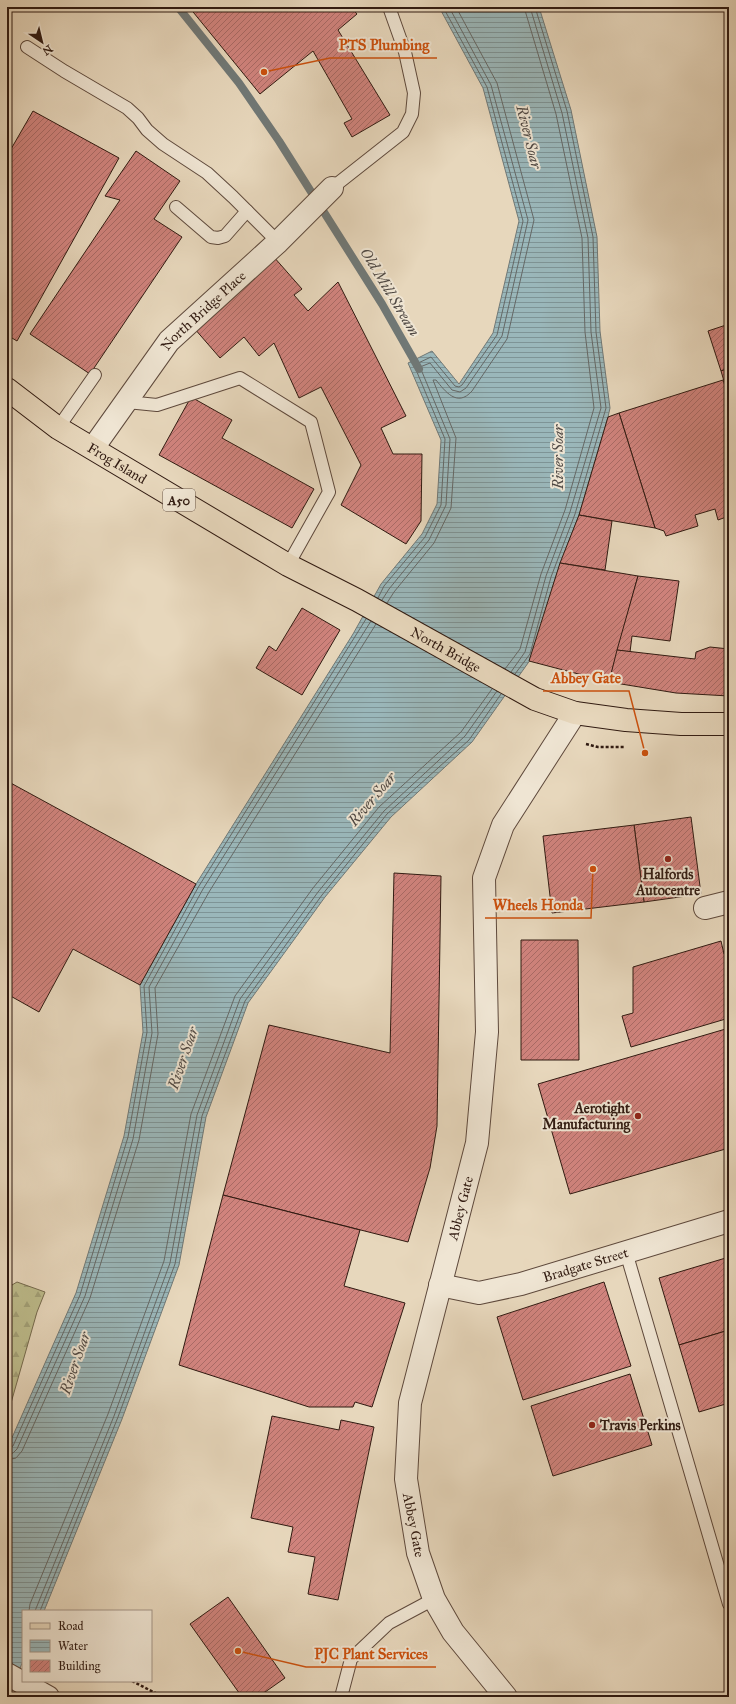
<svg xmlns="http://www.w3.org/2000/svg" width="736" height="1704" font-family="'IM FELL Great Primer',serif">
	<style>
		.forest { fill: url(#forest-firs); stroke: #766b4e }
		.water { fill: url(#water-rules); stroke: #707876 }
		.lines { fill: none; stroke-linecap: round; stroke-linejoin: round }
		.shore { stroke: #656866; stroke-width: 1 }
		.stream { stroke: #707876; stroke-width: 8 }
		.building { fill: url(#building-hatch); stroke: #301a11 }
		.service-casing { stroke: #5e493c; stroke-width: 14 }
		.minor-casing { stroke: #5e493c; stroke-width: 24 }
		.tertiary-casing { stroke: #5e493c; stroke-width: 24 }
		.primary-casing { stroke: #301a11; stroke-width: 24 }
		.path { stroke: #301a11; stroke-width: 2.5; stroke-dasharray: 3 2; stroke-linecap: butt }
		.service { stroke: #efe5d3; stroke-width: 12 }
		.minor { stroke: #efe5d3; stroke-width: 22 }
		.tertiary { stroke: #efe5d3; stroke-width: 22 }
		.primary { stroke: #e7d7bc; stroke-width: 22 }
		.poi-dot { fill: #8f2418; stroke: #efe5d3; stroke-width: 1.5 }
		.labels { text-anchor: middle; stroke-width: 4; stroke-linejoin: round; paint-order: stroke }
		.shield { fill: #efe5d3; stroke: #69574b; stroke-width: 1 }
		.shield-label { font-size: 13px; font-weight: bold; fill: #301a11 }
		.street-label { font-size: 14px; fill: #301a11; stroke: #efe5d3 }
		.poi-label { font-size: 14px; font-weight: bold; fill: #301a11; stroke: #efe5d3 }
		.water-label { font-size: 15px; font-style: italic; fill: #504944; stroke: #efe5d3 }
		.leader { fill: none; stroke: #cc500d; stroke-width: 1.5 }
		.callout-dot { fill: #cc500d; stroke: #efe5d3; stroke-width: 1.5 }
		.callout-label { font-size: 15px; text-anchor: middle; font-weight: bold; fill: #cc500d; stroke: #efe5d3; stroke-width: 4; stroke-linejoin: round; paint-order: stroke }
	</style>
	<defs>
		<pattern id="forest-firs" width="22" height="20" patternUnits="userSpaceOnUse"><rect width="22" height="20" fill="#bdbc8c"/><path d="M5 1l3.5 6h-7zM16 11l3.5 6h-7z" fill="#a3a178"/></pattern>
		<pattern id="water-rules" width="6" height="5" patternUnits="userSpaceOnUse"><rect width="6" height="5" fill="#9ab7ba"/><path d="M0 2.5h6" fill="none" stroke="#7e9496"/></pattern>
		<pattern id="building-hatch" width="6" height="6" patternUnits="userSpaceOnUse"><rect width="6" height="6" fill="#d0837d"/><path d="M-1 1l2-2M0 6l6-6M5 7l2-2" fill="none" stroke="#a96a65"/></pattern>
	</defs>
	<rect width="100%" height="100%" fill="#e7d7bc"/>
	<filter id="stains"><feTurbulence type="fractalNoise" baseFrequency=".005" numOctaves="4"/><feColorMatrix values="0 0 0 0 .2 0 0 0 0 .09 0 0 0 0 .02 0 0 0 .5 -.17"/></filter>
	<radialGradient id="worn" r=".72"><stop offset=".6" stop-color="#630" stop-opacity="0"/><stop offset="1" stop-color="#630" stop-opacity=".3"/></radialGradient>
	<polygon class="forest" points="17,1282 45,1292 37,1312 7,1417 7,1288"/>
	<polygon class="water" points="439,7 539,7 571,110 597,237 600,331 610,408 608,417 579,515 555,579 533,656 472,742 391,817 325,897 248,1003 206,1117 179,1265 122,1419 44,1611 23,1611 23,1661 8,1697 7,1697 7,1449 76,1293 124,1136 143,1032 140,985 196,884 353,634 381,584 422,534 437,504 441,440 408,363 432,351 459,384 493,333 519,221 483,88"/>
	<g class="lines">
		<g class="shore">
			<polyline points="378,598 384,586 425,537 441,505 445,439 414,365 431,357 455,386 459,387 462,385 497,335 523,221 487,87 443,7"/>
			<polyline points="382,600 389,589 429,540 446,505 450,439 420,367 430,363 452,390 460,392 466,388 502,336 528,220 491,85 449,7"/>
			<path d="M387,603L394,592L434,543L451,508L456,438L433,380H436C445,391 457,408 472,391L507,339L534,220L497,83L456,7"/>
			<polyline points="505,669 520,649 541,574 565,510 594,408 585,332 582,238 556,114 524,7"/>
			<polyline points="511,672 525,652 546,576 570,512 601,408 591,332 588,238 562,113 530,7"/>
			<polyline points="515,674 530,654 551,577 575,514 606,408 596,332 593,237 567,111 535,7"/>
			<polyline points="7,1449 13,1446 80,1295 128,1137 147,1032 144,986 199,886 366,619"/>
			<polyline points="7,1454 13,1453 17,1449 85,1296 133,1139 152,1033 149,987 203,889 371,621"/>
			<polyline points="7,1460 16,1458 22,1451 90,1298 139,1140 158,1034 155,988 209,892 376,624"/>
			<polyline points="29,1611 30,1604 108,1414 164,1261 191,1114 235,996 313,888 379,807 461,732 492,689"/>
			<polyline points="35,1611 114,1416 170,1263 197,1115 240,999 318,892 384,811 465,736 497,691"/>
			<polyline points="40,1611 118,1417 175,1264 202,1116 245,1001 322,895 387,814 469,740 501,694"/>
		</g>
		<polyline class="stream" points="178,7 239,83 279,141 382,304 419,369"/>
	</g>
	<g class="building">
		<polygon points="189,7 351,7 357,14 338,30 390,115 352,137 344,123 352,119 313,51 260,94"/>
		<polygon points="33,111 119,158 17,341 7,335 7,156"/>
		<polygon points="136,151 180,181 154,219 182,237 90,374 30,334 120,200 105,196"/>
		<polygon points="273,256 302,289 294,295 308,311 338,282 406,416 381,428 393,454 422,454 421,521 406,544 341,505 361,465 321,387 299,398 274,343 259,356 244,337 220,358 194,328"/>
		<polygon points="729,324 729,368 721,371 708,331"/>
		<polygon points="729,368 729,398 721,371"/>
		<polygon points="723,380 729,398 729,516 718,520 715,509 695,515 698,526 666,536 664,531 655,528 619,413"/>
		<polygon points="191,397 232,420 222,438 314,489 292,528 159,455"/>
		<polygon points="619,413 655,528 579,515 608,417"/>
		<polygon points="579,515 612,521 605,570 560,563"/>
		<polygon points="560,563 638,576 609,682 529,661"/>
		<polygon points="638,576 679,581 670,641 632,636 630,652 617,650"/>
		<polygon points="302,608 340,630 302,695 256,668 269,646 276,651"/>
		<polygon points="729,610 729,633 725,633"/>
		<polygon points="710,647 729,649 729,696 676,693 609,682 617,650 695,659 696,652"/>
		<polygon points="7,781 196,884 140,985 73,949 39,1012 7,994"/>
		<polygon points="691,817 701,894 644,902 634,825"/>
		<polygon points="634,825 644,902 552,913 543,836"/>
		<polygon points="394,873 441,876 437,1126 430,1168 408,1242 223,1195 269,1025 390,1053"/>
		<polygon points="521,940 578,940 579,1060 521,1060"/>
		<polygon points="721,941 724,954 729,952 729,1018 631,1047 622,1016 633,1013 633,967"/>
		<polygon points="729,1028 729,1148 570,1194 538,1084"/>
		<polygon points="223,1195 360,1230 344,1286 405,1303 372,1407 355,1402 353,1407 309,1407 179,1365"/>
		<polygon points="729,1257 729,1330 679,1345 659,1278"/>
		<polygon points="604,1282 631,1366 523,1400 497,1317"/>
		<polygon points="729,1330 729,1403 699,1412 679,1345"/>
		<polygon points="630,1374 652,1445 553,1476 531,1406"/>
		<polygon points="272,1416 339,1430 341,1420 374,1427 338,1600 308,1594 315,1557 288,1552 293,1527 251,1518"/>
		<polygon points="228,1597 285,1678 258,1697 242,1697 190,1624"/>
	</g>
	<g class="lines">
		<g class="service-casing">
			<g id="service">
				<polyline points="27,47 64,71 127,108 138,118 147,130 163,144 207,173 233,197 278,242"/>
				<polyline points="332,188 403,132 412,114 414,93 405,52 389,7"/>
				<polyline points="176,207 211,237 218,238 225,236 247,211"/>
				<polyline points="127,402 157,405 240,378 311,422 329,492 288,565"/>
				<polyline points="58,428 95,375"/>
				<polyline points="626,1252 729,1604"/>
				<polyline points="341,1697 351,1659 389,1623 434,1599"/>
			</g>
		</g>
		<g class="minor-casing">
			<g id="minor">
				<path id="s1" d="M93,448L169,341L278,242L332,188"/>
				<polyline points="705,908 729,902"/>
				<path id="s2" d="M440,1285L479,1293L521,1284L729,1221"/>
			</g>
		</g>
		<g class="tertiary-casing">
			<g id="tertiary">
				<polyline points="7,1674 48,1697"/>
				<path id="s3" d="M506,1697L453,1632L434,1599L418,1553L406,1479L410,1403L477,1143L487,1032L484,878L503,825L575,713"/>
			</g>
		</g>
		<g class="primary-casing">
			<g id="primary">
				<path id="s4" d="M7,389L58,428L288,565L357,600L535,699L575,713L626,720L681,724H729"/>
			</g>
		</g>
		<g class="path">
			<polyline points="586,744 598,747 625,747"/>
			<polyline points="132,1681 163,1697"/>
		</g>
		<use href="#service" class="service"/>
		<use href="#minor" class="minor"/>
		<use href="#tertiary" class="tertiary"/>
		<use href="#primary" class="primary"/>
	</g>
	<g class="poi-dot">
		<circle cx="668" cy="859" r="4"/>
		<circle cx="638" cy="1116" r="4"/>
		<circle cx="592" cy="1425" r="4"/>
	</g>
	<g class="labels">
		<rect class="shield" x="163" y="489" width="32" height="22" rx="3"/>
		<g class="shield-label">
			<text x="179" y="505">A50</text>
		</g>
		<g class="street-label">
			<text dy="5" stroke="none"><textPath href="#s1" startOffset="177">North Bridge Place</textPath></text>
			<text dy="5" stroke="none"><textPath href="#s4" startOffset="133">Frog Island</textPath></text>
			<text dy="5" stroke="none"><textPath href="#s4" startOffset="511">North Bridge</textPath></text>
			<text dy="5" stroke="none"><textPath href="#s3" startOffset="523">Abbey Gate</textPath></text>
			<text dy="5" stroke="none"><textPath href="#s2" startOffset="150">Bradgate Street</textPath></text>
			<text transform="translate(414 1525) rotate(79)" y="5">Abbey Gate</text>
		</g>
		<g class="poi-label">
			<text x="668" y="879">Halfords<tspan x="668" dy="16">Autocentre</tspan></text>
			<text x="630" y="1113" text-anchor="end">Aerotight<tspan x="630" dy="16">Manufacturing</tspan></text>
			<text x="600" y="1430" text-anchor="start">Travis Perkins</text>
		</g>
		<g class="water-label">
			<text transform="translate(529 137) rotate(76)" y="5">River Soar</text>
			<text transform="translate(390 292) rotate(59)" y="5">Old Mill Stream</text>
			<text transform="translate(558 457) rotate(-90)" y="5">River Soar</text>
			<text transform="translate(372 799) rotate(-50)" y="5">River Soar</text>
			<text transform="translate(183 1058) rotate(-71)" y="5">River Soar</text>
			<text transform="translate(75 1363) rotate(-71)" y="5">River Soar</text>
		</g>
	</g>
	<path class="leader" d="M264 72L330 58H437M645 753L629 691H543M593 869L591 918H485M238 1651L306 1667H436"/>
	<g class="callout-dot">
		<circle cx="264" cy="72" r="4"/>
		<circle cx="645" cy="753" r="4"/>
		<circle cx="593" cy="869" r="4"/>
		<circle cx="238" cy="1651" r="4"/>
	</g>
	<g class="callout-label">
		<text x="384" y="50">PTS Plumbing</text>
		<text x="586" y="683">Abbey Gate</text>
		<text x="538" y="910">Wheels Honda</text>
		<text x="371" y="1659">PJC Plant Services</text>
	</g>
	<rect width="736" height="1704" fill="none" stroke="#e7d7bc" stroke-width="24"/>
	<rect x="8" y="8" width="720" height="1688" fill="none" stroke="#301a11" stroke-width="2"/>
	<rect x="12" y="12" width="712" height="1680" fill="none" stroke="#301a11"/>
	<rect x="22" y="1610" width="130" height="72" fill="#efe5d3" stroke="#a39485"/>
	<rect x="30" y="1623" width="20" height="6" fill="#e7d7bc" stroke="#a39485"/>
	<text x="58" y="1630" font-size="12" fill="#301a11">Road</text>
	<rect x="30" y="1640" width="20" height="12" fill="url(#water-rules)" stroke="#a39485"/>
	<text x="58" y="1650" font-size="12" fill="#301a11">Water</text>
	<rect x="30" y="1660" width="20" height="12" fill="url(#building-hatch)" stroke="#a39485"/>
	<text x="58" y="1670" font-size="12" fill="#301a11">Building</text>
	<g transform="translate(42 42) rotate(145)" stroke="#efe5d3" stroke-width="3" paint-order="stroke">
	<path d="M0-3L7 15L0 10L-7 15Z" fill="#301a11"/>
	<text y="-6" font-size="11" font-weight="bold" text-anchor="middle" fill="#301a11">N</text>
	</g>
	<rect width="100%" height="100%" filter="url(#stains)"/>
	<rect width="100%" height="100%" fill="url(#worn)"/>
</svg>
